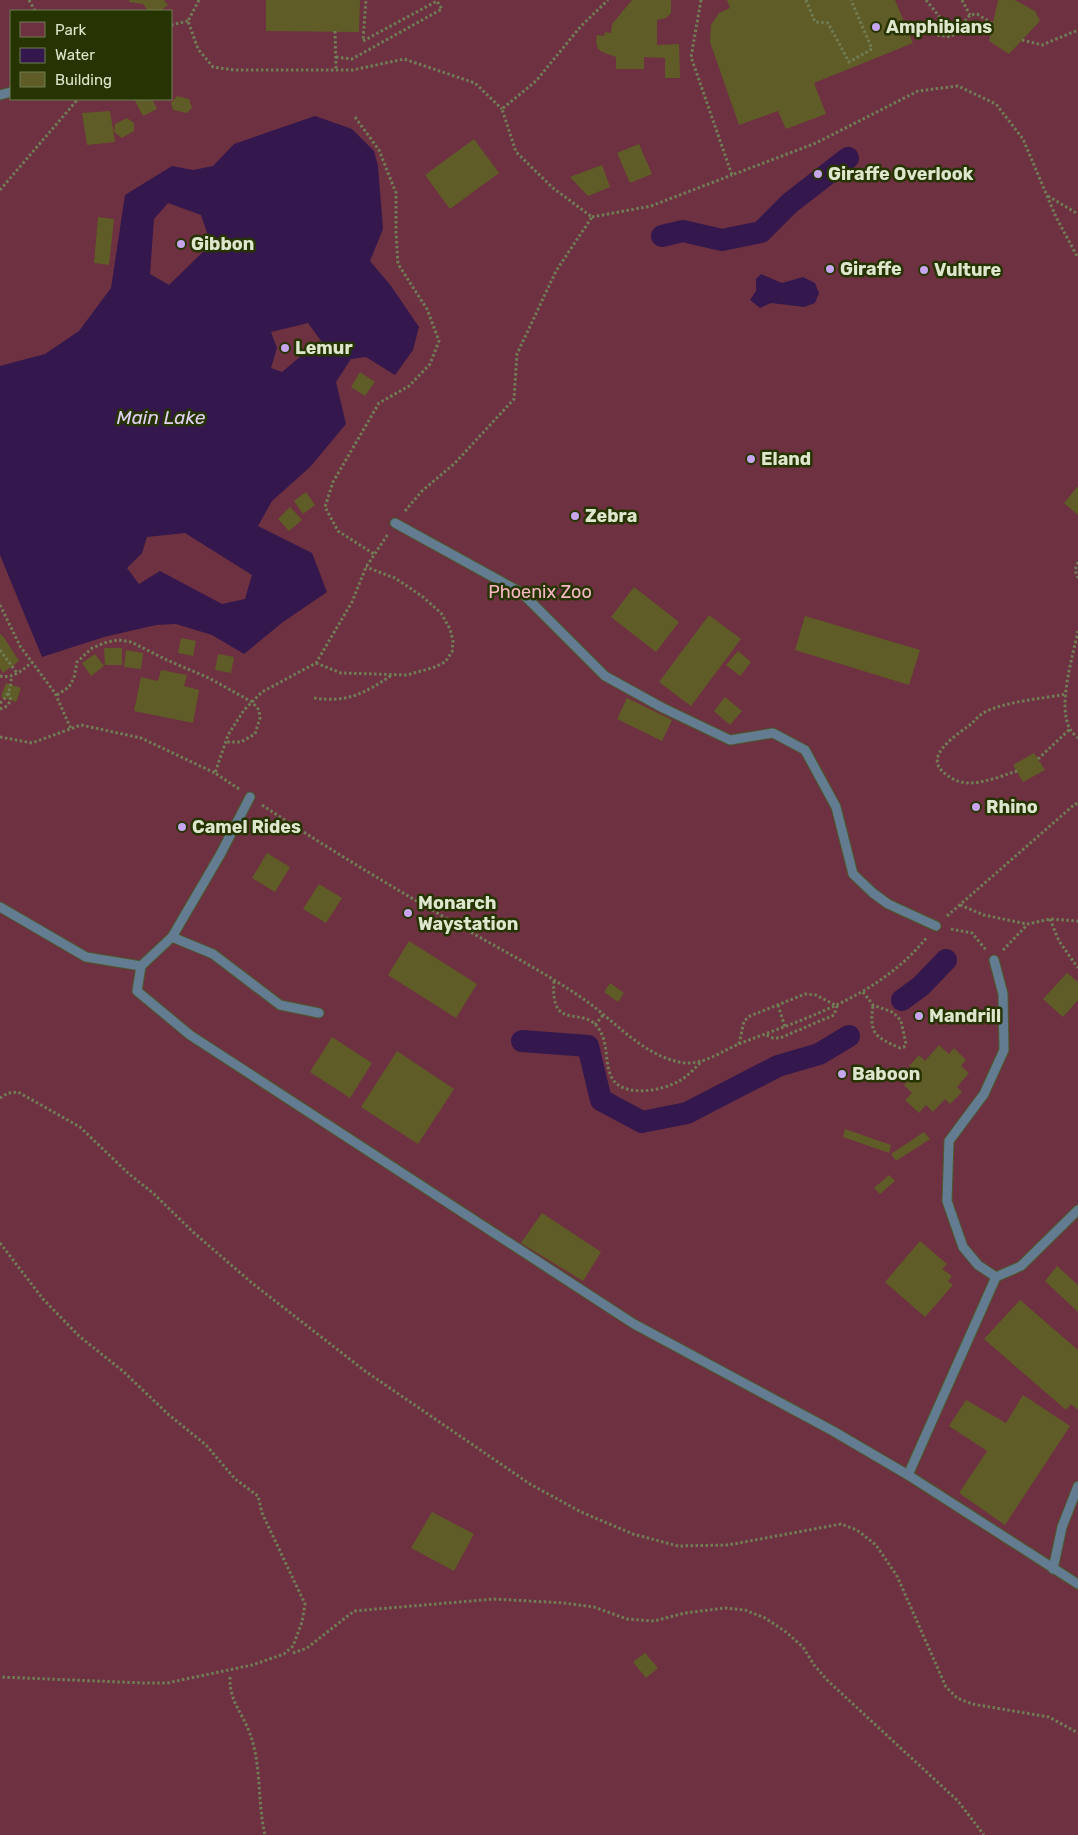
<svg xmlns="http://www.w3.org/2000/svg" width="1078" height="1835" font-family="Rubik,sans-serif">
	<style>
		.green { fill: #6d3141; fill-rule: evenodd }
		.water { fill: #34184d; fill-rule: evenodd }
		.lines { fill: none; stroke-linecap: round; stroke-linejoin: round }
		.canal { stroke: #34184d; stroke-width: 22 }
		.building { fill: #605c27 }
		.service-casing { stroke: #4c5a2d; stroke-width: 11 }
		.path { stroke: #707d55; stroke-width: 3; stroke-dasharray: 2.5 2.5; stroke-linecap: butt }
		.service { stroke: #647c91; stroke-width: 9 }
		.poi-dot { fill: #c7a6ef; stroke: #263402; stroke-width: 2 }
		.labels { text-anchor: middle; stroke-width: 5; stroke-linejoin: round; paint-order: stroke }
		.poi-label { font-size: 18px; font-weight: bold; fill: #dde7cd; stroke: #263402; text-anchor: start }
		.park-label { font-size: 18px; fill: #f7b7c5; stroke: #263402 }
		.water-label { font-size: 19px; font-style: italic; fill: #e1d2f5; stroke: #263402 }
	</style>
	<rect width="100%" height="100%" fill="#303f0e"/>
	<path class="green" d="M0,0H1078V1835H0ZM11,11H171V99H11Z"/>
	<g class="water">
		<path d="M315,116L352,129L374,151L378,166L383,229L370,261L391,286L419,327L413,350L395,375L366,357L351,359L336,382L346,424L310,467L272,501L258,526L312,553L327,592L283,622L244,654L212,635L176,624L156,625L104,637L42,657L0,555V366L45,354L79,331L111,288L125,195L172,166L193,170L213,166L234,144ZM168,203L201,215L211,244L169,285L150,274L154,219ZM308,323L324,345L308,350L282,372L271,368L277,348L271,332ZM185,533L252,575L245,599L222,604L160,571L139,584L127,568L142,553L147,537Z"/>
		<polygon points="761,274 782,283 803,277 815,283 819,293 815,303 804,307 771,303 760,308 750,300 756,291 756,279"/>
	</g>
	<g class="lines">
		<g class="canal">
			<polyline points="662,236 683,231 722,240 761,232 790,203 848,158"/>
			<polyline points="902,1000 921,986 946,960"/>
			<polyline points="522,1041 588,1046 601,1100 642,1122 687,1113 778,1066 819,1054 849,1036"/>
		</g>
	</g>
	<g class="building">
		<polygon points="129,0 164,0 168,5 160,11 148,11 143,4 129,2"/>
		<polygon points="266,0 360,0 359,32 266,31"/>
		<polygon points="632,0 671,0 671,13 666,18 657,20 657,45 679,44 680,78 665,78 665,58 644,57 644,69 616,69 616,57 602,52 598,49 596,42 597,35 604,36 605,32 611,33 612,24"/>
		<polygon points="727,0 895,0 913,43 814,83 826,114 786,129 778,111 739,125 710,42 711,25 719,13 730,8"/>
		<polygon points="998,0 1015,0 1035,11 1040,21 1009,54 989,41"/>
		<polygon points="177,96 189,99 192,108 187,113 173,110 171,103"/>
		<polygon points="134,99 152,99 157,109 143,116"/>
		<polygon points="110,111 115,142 87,145 82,113"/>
		<polygon points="127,118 134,123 134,131 122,138 114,132 115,124"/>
		<polygon points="474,139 499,173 450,209 425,175"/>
		<polygon points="639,144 652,174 630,183 617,153"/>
		<polygon points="602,165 610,187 588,196 570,177"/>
		<polygon points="98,217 114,219 109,265 94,263"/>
		<polygon points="360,372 375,382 365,396 351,387"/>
		<polygon points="1078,486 1078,515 1064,503"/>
		<polygon points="306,492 315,505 303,514 294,501"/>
		<polygon points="290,507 302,520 289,531 278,519"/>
		<polygon points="634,587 679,622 656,652 611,617"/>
		<polygon points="709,615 741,639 691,706 659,682"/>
		<polygon points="805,616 920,650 909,685 795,650"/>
		<polygon points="0,634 3,636 19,661 3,673 0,668"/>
		<polygon points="181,638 196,641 193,656 178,653"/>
		<polygon points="104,648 122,648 122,665 105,665"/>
		<polygon points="126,650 143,653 141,669 124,667"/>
		<polygon points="738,651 751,662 740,676 726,665"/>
		<polygon points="95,654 104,666 91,676 82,663"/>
		<polygon points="218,654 234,657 231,673 215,670"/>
		<polygon points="161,670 187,675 184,686 199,690 193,723 134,711 141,677 158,681"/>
		<polygon points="6,683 21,688 16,702 1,697"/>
		<polygon points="725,697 742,711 730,725 714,711"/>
		<polygon points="627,698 672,720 662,741 617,719"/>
		<polygon points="1034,753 1045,770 1023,782 1013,765"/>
		<polygon points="267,853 290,867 275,892 252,878"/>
		<polygon points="319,884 342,898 326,923 303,909"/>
		<polygon points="409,941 477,984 456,1018 388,975"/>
		<polygon points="1067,973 1078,982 1078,1000 1063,1017 1043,999"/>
		<polygon points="610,983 624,993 618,1002 604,992"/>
		<polygon points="332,1037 372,1063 350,1098 310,1072"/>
		<polygon points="939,1045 949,1054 954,1048 966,1060 961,1066 969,1073 957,1087 962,1092 950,1104 945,1099 933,1112 926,1105 919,1113 905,1100 912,1093 904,1085 916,1072 909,1066 919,1055 925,1061"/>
		<polygon points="397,1051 454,1089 418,1144 361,1107"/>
		<polygon points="845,1129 891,1145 889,1153 843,1137"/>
		<polygon points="924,1132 930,1139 896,1161 891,1154"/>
		<polygon points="889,1175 895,1181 880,1194 874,1188"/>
		<polygon points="542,1213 601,1252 583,1281 521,1243"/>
		<polygon points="920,1241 947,1264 942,1269 952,1276 948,1281 953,1285 925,1317 885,1282"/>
		<polygon points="1057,1266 1078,1285 1078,1312 1045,1281"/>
		<polygon points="1020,1300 1078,1350 1078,1410 1071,1404 1066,1410 984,1339"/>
		<polygon points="1023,1395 1070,1426 1005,1525 959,1493 987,1451 949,1426 966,1400 1006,1423"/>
		<polygon points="432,1512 474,1534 454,1571 411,1548"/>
		<polygon points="645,1653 658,1668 646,1678 633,1662"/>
	</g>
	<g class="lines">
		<g class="service-casing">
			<g id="service">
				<polyline points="0,95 11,92"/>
				<polyline points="395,523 522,593 605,676 663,708 730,740 773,733 805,750 836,807 853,874 873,893 888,904 936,926"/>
				<polyline points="0,907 86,957 141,966 172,937 220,855 250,797"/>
				<polyline points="172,937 213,954 280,1005 319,1013"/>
				<polyline points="141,966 137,991 190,1035 634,1324 833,1431 908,1475 1078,1584"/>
				<polyline points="996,1277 1021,1266 1078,1210"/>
				<polyline points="908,1475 996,1277 978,1265 963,1247 947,1201 949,1141 984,1094 1004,1050 1003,994 994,960"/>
				<polyline points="1053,1569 1062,1527 1078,1486"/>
			</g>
		</g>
		<g class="path">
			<polyline points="29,0 35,11"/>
			<polyline points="199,0 188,21 198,49 213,67 234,70 353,70 404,59 475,83 502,109"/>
			<polyline points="701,0 691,57 732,175 816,143 918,91 958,86 996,104 1023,139 1056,217 1078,258"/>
			<polyline points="806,0 815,22 828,23 849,62 872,49 851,0"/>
			<polyline points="926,0 939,16 937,35 951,37 970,15 977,14 993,24"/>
			<polyline points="962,0 970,15"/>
			<polyline points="171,25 188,21"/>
			<polyline points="335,31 336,70"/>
			<polyline points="1022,40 1042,45 1078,30"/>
			<polyline points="336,57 352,59 442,9 437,1 363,41 366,0"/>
			<polyline points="355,117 379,150 396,193 396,232 398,264 427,309 439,341 430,364 409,386 379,403 333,482 325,507 338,531 374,554"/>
			<polyline points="0,190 78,99"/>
			<polyline points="1048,196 1078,214"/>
			<polyline points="592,217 651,206 732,175"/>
			<polyline points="405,511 422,491 455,463 514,399 517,354 556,271 592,217 553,188 516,152 502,109 536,81 581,26 608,0"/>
			<polyline points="1078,562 1075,570 1078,578"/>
			<polyline points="0,605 20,646 55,693 71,729"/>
			<path d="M1078,631C1073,656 1057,706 1070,729C1071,732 1076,736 1078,738"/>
			<polyline points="0,650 17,673"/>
			<polyline points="316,663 341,673 407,675 435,667 445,662 452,652 453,641 450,629 441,613 423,597 395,578 366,567"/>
			<path d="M0,676C13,679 23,670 32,662"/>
			<polyline points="57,695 69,687 74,678 77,662 92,648 107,642 119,640 131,642 169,661 209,678 252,702 259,710 260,718 255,734 241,742 226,742"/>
			<path d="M314,698C348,703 365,693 392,675"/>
			<path d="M0,703C8,697 12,685 11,676"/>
			<polyline points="0,709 7,706 11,700 8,692"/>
			<polyline points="0,737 32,743 81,725 141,738 215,773"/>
			<polyline points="1038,759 1070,729"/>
			<path d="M1017,771C1002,776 984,783 969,783C961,783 953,780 947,775C921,758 954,737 967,727C974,723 977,716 985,712C1007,701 1041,699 1066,694"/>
			<polyline points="239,789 215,773 228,735 244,710 262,692 316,663 352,602 366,567 388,534"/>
			<path d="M262,805C324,846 387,884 451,921C496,947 543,971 585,1000C616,1022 646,1059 686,1063C705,1064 724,1050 741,1043C809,1017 880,996 927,937"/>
			<polyline points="960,905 984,915 1027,924"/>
			<polyline points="947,916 1075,804 1078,804"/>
			<polyline points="1050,919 1059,941 1078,968"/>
			<polyline points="951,929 972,933 986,950"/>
			<polyline points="1003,950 1028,924 1050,919 1078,921"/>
			<path d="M554,981C550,1034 583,1004 599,1029C609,1044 604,1063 612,1078C623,1098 662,1091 679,1081C687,1077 695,1068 702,1061"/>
			<path d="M863,992L873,1005L892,1012L897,1016L901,1021L906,1044L904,1047L900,1048C875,1037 869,1034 873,1005"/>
			<polyline points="778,1005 785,1027"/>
			<polyline points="595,1025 603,1015"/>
			<polyline points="739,1044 744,1021 750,1016 805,994 816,995 837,1006 834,1015 780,1038 773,1038 766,1035"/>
			<polyline points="0,1098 8,1093 18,1092 80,1127 129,1174 153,1193 193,1232 252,1283 365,1371 530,1484 581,1512 633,1534 678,1546 728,1545 841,1524 857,1530 876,1545 897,1576 946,1687 957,1698 972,1704 1049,1717 1078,1733"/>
			<polyline points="0,1243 43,1299 79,1336 124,1372 169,1415 206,1445 235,1479 258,1496 262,1513 305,1604 302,1622 293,1646 284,1654 252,1665 167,1683 144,1683 0,1677"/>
			<polyline points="293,1653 307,1648 354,1611 494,1599 564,1603 594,1607 627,1619 654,1621 685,1613 725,1608 745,1610 765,1618 786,1632 803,1647 814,1665 827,1680 958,1801 984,1835"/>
			<path d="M230,1677C229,1700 241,1711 249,1731C262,1764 257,1801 265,1835"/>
		</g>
		<use href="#service" class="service"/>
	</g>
	<g class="poi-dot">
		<circle cx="876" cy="27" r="5"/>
		<circle cx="818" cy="174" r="5"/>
		<circle cx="181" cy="244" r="5"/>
		<circle cx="830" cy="269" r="5"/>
		<circle cx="924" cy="270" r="5"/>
		<circle cx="285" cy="348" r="5"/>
		<circle cx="751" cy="459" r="5"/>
		<circle cx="575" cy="516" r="5"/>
		<circle cx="976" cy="807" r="5"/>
		<circle cx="182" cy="827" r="5"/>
		<circle cx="408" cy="913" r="5"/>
		<circle cx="919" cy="1016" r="5"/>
		<circle cx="842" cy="1074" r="5"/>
	</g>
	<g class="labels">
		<g class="poi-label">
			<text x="886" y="33">Amphibians</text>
			<text x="828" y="180">Giraffe Overlook</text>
			<text x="191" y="250">Gibbon</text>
			<text x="840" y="275">Giraffe</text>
			<text x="934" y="276">Vulture</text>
			<text x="295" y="354">Lemur</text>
			<text x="761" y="465">Eland</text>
			<text x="585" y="522">Zebra</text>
			<text x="986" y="813">Rhino</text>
			<text x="192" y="833">Camel Rides</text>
			<text x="418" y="909">Monarch<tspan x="418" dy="21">Waystation</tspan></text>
			<text x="929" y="1022">Mandrill</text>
			<text x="852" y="1080">Baboon</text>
		</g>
		<g class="park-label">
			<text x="540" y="598">Phoenix Zoo</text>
		</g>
		<g class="water-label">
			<text x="161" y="424">Main Lake</text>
		</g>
	</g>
	<rect x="10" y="10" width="162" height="90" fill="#263402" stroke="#6f7c53"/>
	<rect x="20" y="22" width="25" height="15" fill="#6d3141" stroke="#6f7c53"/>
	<text x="55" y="35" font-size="15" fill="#dde7cd">Park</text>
	<rect x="20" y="48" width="25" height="15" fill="#34184d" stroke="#6f7c53"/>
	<text x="55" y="60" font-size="15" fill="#dde7cd">Water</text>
	<rect x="20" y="72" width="25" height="15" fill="#605c27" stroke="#6f7c53"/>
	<text x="55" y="85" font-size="15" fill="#dde7cd">Building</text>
</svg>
